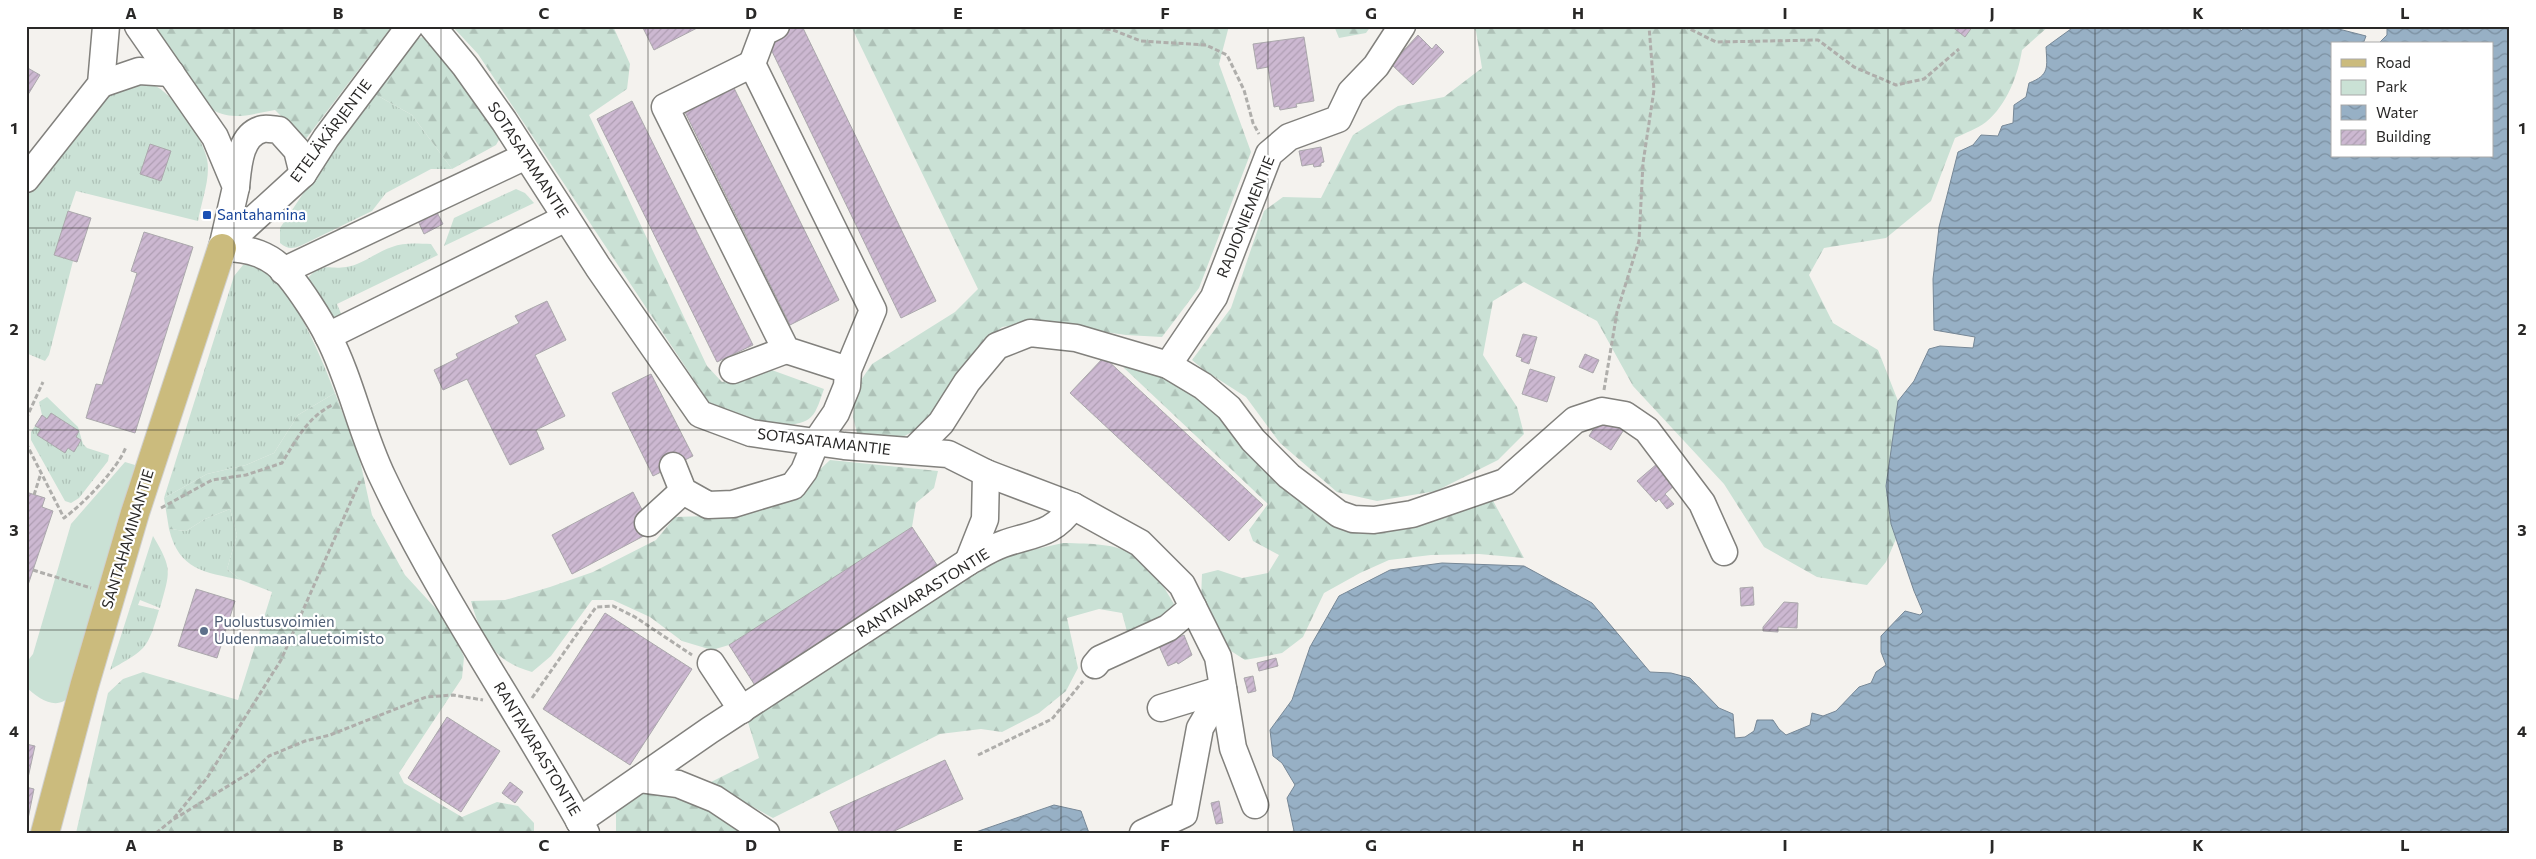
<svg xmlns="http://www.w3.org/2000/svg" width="2536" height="859" font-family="Commissioner,sans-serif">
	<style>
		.grass { fill: url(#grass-tufts) }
		.forest { fill: url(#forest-firs) }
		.green { fill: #cae1d5 }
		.water { fill: url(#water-waves); stroke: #768796 }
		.building { fill: url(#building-hatch); stroke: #aba8ac }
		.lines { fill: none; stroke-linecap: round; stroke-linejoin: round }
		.minor-casing { stroke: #82817d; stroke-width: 29 }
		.major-casing { stroke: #d0d0cf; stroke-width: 30 }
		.path { stroke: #afaeab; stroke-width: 3; stroke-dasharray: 5 2.5; stroke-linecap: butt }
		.minor { stroke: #fff; stroke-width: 26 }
		.major { stroke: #cbbb7d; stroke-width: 28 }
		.grid { fill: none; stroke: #292827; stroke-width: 1; stroke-opacity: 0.55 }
		.transit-dot { fill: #1a4fb4; stroke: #fff; stroke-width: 2 }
		.service-dot { fill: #5c6f8a; stroke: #fff; stroke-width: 2 }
		.labels { text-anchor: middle; stroke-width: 4.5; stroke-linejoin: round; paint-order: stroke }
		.street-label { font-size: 15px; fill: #292827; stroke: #fff }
		.transit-label { font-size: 15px; fill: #164399; stroke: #fff; text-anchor: start }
		.service-label { font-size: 15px; fill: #4e5e75; stroke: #fff; text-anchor: start }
		.neatline { fill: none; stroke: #292827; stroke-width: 2 }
		.grid-label { font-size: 16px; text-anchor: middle; font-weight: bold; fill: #292827 }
	</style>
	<defs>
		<pattern id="grass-tufts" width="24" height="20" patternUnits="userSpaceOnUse" patternTransform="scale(1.25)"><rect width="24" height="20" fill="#cae1d5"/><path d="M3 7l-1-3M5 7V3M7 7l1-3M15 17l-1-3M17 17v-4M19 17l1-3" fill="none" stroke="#aec1b7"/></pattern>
		<pattern id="forest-firs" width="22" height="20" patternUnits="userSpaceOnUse" patternTransform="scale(1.25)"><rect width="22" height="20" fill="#cae1d5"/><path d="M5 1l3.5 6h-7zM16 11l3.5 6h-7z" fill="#aec1b7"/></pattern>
		<pattern id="water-waves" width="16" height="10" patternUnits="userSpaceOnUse" patternTransform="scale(1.25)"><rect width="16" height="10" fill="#97b0c5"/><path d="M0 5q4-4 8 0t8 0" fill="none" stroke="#7b8fa0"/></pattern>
		<pattern id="building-hatch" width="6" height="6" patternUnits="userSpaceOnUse" patternTransform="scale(1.25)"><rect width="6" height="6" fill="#ccb8d1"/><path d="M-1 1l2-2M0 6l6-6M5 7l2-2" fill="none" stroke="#af9eb3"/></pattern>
	</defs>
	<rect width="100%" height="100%" fill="#f4f2ee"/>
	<g class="grass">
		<path d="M137,83C142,84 148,83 153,85C173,92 203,139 207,159C211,178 201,202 198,221L76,191L54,255L73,261L49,355L45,361L26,353V190L106,96Z"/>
		<path d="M371,92L412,115L452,169H431L386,193L372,211L300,246C292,249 287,249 280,243V228Z"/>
		<polygon points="516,189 525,193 534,203 444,246 454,218"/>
		<path d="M431,244L438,255L337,304L342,316L329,319L307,279C323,261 327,270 346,267C362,265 376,252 392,247C404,242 419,244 431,244Z"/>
		<path d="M243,265C250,265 256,265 262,268C291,283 324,363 335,393L298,415L274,453L246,465L207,474L164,498L234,276Z"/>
		<polygon points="47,397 78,427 83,444 87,448 109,455 108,461 79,498 71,503 65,501 31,440 31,432 42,415 39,402"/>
		<path d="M230,509L237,535L227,569L241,580C204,572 179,570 169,529L186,531L205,519Z"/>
		<path d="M153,536C173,570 170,571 160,608L140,600L138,605L159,610C147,651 146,649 110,670Z"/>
	</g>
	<g class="forest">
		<path d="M151,26H392L305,140L275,110C250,114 229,123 207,106Z"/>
		<path d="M452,26H613L630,64L627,89L589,115L707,366L722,382L769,369L824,389C821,397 817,412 811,417C790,437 733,412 710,404L478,54Z"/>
		<polygon points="851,26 1229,26 1219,64 1251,152 1199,288 1162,337 1126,335 1035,322 1002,327 972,355 953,386 923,426 899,439 858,437 853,417 857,386 872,364 955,312 978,289"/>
		<polygon points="1334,26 1371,26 1366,33 1339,38"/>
		<path d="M1471,26H2049L2022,50C2018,75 2007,105 1986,122C1977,129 1965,133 1955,138L1931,201L1886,238L1824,248L1809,275L1833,323L1878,350L1898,401L1886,486L1891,524L1896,539L1886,562L1867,585L1817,577L1764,547L1724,484L1633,386L1597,321L1524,282L1493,301L1483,355L1517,407L1524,434L1498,460L1436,491L1377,501L1337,492L1280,443L1246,397L1204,370L1192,360L1231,308L1264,211L1283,197L1321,198L1353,135L1398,106L1444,97L1482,68L1476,31Z"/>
		<polygon points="423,37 429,38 491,118 500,138 496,145 452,169 412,115 371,92 413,39"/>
		<polygon points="1138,365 1177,378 1212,403 1326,515 1491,497 1524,558 1479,554 1431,555 1389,560 1360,573 1324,593 1303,637 1282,653 1245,660 1231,651 1201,599 1202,574 1218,570 1242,578 1268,573 1279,555 1253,541 1249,530 1268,504 1123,367"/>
		<polygon points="335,393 359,456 372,515 405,575 450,624 464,657 462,678 399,773 404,783 462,817 497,802 518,806 534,823 534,833 76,833 108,693 123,679 143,672 238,700 272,592 241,580 227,569 237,535 230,509 205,519 186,531 169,529 164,498 207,474 246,465 274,453 298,415"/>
		<path d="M830,460L938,471L934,488L916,503L912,527L729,645L712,650L682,641L650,617L613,600H592L551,656L532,672C494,662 481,637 471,601L505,600L550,587L593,572L656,540L675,517L706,516L811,478Z"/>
		<path d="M1063,543C1125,544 1142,547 1174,604L1157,625L1129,639L1122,613L1099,609L1067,618L1078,668L1066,691L1039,713L1002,732L981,729L940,734L773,818L709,783L759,758L747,719L954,583L1000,557Z"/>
		<polygon points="655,792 685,797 748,833 616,833 616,808 637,793"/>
	</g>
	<path class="green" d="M125,462L135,465L72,694C58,712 40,700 26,687V663L33,654L71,524Z"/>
	<g class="water">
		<path d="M2075,26H2239L2241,31L2246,26H2327L2366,36L2363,44H2332V156H2492V44H2378L2387,35V26H2510V833H1286L1294,831L1287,798L1295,785L1282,763L1273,756L1270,730L1292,700L1310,647L1339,596L1390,570L1442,563L1524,566L1592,603L1650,672L1671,673L1690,678L1719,708L1733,714L1735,738L1745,737L1754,731L1757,720H1773L1779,729L1786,735L1810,725L1812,713L1823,716L1836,711L1859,687L1871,683L1876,672L1886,665L1881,652V636L1905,611L1920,615L1923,612L1914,591L1891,524L1886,486L1898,401L1914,381L1929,349L1940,346L1973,348L1975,337L1934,330L1933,279L1939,227L1958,152L1973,145L1981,135L1998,136L2002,126L2013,123L2014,105L2026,97L2029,83C2050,75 2047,67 2046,47Z"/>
		<polygon points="1054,805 1081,811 1089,833 973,833"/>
	</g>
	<g class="building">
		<polygon points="642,26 701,26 654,50"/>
		<polygon points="791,26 802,26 936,301 901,318 766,39"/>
		<polygon points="1951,26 1973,26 1965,37"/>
		<polygon points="1418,35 1432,49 1436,44 1444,52 1413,85 1391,64"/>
		<polygon points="1304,37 1314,101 1296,104 1297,107 1280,110 1279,106 1274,107 1268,67 1257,69 1253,44"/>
		<polygon points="26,67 40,75 26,98"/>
		<polygon points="732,84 839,300 790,325 683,108"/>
		<polygon points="632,101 753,345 717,362 597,119"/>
		<polygon points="150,144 171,151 161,181 140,174"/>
		<polygon points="1321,147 1324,162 1321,163 1321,166 1314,167 1313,164 1302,166 1299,151"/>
		<polygon points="425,189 443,224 424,234 407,197"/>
		<polygon points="68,211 91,218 77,262 54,255"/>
		<polygon points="144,232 193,247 135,433 86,418 96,384 102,385 137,273 131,271"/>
		<polygon points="547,301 566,340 535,355 565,416 536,430 544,449 510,465 467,379 443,390 434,370 458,358 456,354 519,323 515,316"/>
		<polygon points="1523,334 1537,337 1529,364 1521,361 1522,358 1516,356"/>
		<polygon points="1585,354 1599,360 1593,373 1579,367"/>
		<polygon points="1104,357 1263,505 1229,541 1070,393"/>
		<polygon points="1530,369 1555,377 1547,402 1522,394"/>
		<polygon points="651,374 693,456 653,476 612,393"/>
		<polygon points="51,413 79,431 76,437 81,440 74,452 68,448 65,453 37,435 41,429 35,426 42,415 47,419"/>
		<polygon points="1603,414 1625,428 1611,450 1589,436"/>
		<polygon points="1658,463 1676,484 1665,494 1674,504 1667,509 1659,499 1656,502 1637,481"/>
		<polygon points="26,492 45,498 42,507 53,511 26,591"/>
		<polygon points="633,492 653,531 572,574 552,535"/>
		<polygon points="912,527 939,568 756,687 729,645"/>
		<polygon points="1753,587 1754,605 1741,606 1740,588"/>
		<polygon points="196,589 235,601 217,658 178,646"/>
		<polygon points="1784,602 1798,603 1797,628 1778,627 1778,632 1763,631 1763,627"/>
		<polygon points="605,613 692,669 630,765 543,709"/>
		<polygon points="1184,635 1192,655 1178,664 1177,662 1168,666 1159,646"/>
		<polygon points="1276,658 1278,666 1259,671 1257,663"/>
		<polygon points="1253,676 1256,691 1248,693 1244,678"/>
		<polygon points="447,717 500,751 461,812 408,778"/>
		<polygon points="26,744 35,746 26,787 34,789 28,819 26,819"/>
		<polygon points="945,760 963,799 890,833 840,833 830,812"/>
		<polygon points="510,782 523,792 515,803 502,793"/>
		<polygon points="1219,801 1223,823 1216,824 1211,803"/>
	</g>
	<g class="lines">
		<g class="minor-casing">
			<g id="minor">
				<polyline points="138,26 215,137 236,187 222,248"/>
				<polyline points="432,26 465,66 504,121 598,267 700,414 751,433 844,446 948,454 986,473 1073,506 1140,543 1182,585 1218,657 1233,748 1255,805"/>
				<polyline points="752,64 764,32 776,26"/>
				<polyline points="101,84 139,71 171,73"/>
				<polyline points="26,179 101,84 106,26"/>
				<path d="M236,187C238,168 239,134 263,129C268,128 275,130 279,130L297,150L303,174"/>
				<path d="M222,248C249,248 271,254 289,276C302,292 319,318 328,336C351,380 361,433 383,478C441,601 520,713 586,833"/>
				<polyline points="222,248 303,174 326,138 410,26"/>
				<polyline points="283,271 526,156"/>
				<polyline points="328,336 566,218"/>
				<polyline points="1168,365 1214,297 1269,154 1289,137 1338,119 1351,92 1376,66 1402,26"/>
				<polyline points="733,370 786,350"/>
				<polyline points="913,451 941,423 967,382 997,346 1030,333 1076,338 1168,365 1203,386 1229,408 1253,440 1289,476 1339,514 1353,519 1374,520 1412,514 1505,482 1575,420 1602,411 1625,415 1647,430 1702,503 1724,552"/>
				<polyline points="673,466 683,491 708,505 733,504 793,486 804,471 816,442 836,413 847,386 848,370 873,310 752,64 665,107 786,350 848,370"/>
				<polyline points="648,523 683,491"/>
				<polyline points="968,562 985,519 986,473"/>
				<polyline points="711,663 742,710"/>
				<polyline points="1095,665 1100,659 1168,628 1193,607"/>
				<polyline points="1161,708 1223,689"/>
				<polyline points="640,779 678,784 715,799 766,833"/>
				<path d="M579,821L710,730L968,562C979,556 991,548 1003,544C1034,533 1052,536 1073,506"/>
				<polyline points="1143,833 1184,814 1200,728 1223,689"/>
			</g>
		</g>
		<g class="major-casing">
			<polyline id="major" points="45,833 84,687 135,513 222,248"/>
		</g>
		<g class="path">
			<polyline points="1091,26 1113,30 1141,41 1206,45 1227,55 1244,90 1253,123 1259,134"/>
			<polyline points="1684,26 1716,42 1818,40 1854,67 1896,85 1924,79 1959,49"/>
			<polyline points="1604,390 1617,312 1639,241 1643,163 1654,90 1649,26"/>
			<polyline points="26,419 43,382"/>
			<path d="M26,443L64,518C84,503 117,470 126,447"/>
			<polyline points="34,495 41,473"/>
			<path d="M161,508L212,480L246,475L282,463C296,440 307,418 332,405"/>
			<polyline points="33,570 91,588"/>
			<polyline points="532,698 596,607 613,606 635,617 692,655"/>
			<polyline points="978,755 1052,719 1083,681"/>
			<polyline points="174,818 207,778 281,660 360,481"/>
			<polyline points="156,833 171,821 254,770 269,756 305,741 330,735 426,697 453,695 483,700"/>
		</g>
		<use href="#minor" class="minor"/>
		<use href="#major" class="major"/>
	</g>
	<path class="grid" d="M234,26V833M441,26V833M648,26V833M854,26V833M1061,26V833M1268,26V833M1475,26V833M1682,26V833M1888,26V833M2095,26V833M2302,26V833M26,228H2510M26,430H2510M26,630H2510"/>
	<rect class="transit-dot" x="202" y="210" width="10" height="10" rx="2.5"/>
	<circle class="service-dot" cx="204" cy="631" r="5"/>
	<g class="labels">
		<g class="street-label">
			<text transform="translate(331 131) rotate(-53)" y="5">ETELÄKÄRJENTIE</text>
			<text transform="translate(528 160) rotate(57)" y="5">SOTASATAMANTIE</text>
			<text transform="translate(1246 217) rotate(-68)" y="5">RADIONIEMENTIE</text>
			<text transform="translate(824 442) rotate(7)" y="5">SOTASATAMANTIE</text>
			<text transform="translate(128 539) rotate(-73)" y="5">SANTAHAMINANTIE</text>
			<text transform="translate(923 593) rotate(-32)" y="5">RANTAVARASTONTIE</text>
			<text transform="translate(537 749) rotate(59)" y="5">RANTAVARASTONTIE</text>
		</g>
		<g class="transit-label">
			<text x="217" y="220">Santahamina</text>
		</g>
		<g class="service-label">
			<text x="214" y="627">Puolustusvoimien<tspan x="214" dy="17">Uudenmaan aluetoimisto</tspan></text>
		</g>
	</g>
	<rect width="2536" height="859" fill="none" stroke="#ffffff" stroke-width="55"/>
	<rect x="2331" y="42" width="162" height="115" fill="#ffffff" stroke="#a9a9a9"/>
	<rect x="2341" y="59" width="25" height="8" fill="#cbbb7d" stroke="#a9a9a9"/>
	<text x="2376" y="68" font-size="15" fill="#292827">Road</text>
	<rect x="2341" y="80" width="25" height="15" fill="#cae1d5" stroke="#a9a9a9"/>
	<text x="2376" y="92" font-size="15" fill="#292827">Park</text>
	<rect x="2341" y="105" width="25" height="15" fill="url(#water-waves)" stroke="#a9a9a9"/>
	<text x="2376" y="118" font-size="15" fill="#292827">Water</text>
	<rect x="2341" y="130" width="25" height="15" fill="url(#building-hatch)" stroke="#a9a9a9"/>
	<text x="2376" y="142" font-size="15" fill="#292827">Building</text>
	<rect x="28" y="28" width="2480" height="804" class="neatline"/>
	<g class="grid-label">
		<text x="131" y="19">A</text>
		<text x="338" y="19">B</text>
		<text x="544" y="19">C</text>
		<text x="751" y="19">D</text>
		<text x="958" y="19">E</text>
		<text x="1165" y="19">F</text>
		<text x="1371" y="19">G</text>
		<text x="1578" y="19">H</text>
		<text x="1785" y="19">I</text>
		<text x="1992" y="19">J</text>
		<text x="2198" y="19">K</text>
		<text x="2405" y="19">L</text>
		<text x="14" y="134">1</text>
		<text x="2522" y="134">1</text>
		<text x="14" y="335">2</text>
		<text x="2522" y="335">2</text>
		<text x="14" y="536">3</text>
		<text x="2522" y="536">3</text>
		<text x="14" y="737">4</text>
		<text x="2522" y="737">4</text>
		<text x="131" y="851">A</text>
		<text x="338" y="851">B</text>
		<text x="544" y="851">C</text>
		<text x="751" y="851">D</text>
		<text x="958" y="851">E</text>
		<text x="1165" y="851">F</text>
		<text x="1371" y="851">G</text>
		<text x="1578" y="851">H</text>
		<text x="1785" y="851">I</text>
		<text x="1992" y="851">J</text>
		<text x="2198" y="851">K</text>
		<text x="2405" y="851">L</text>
	</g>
</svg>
